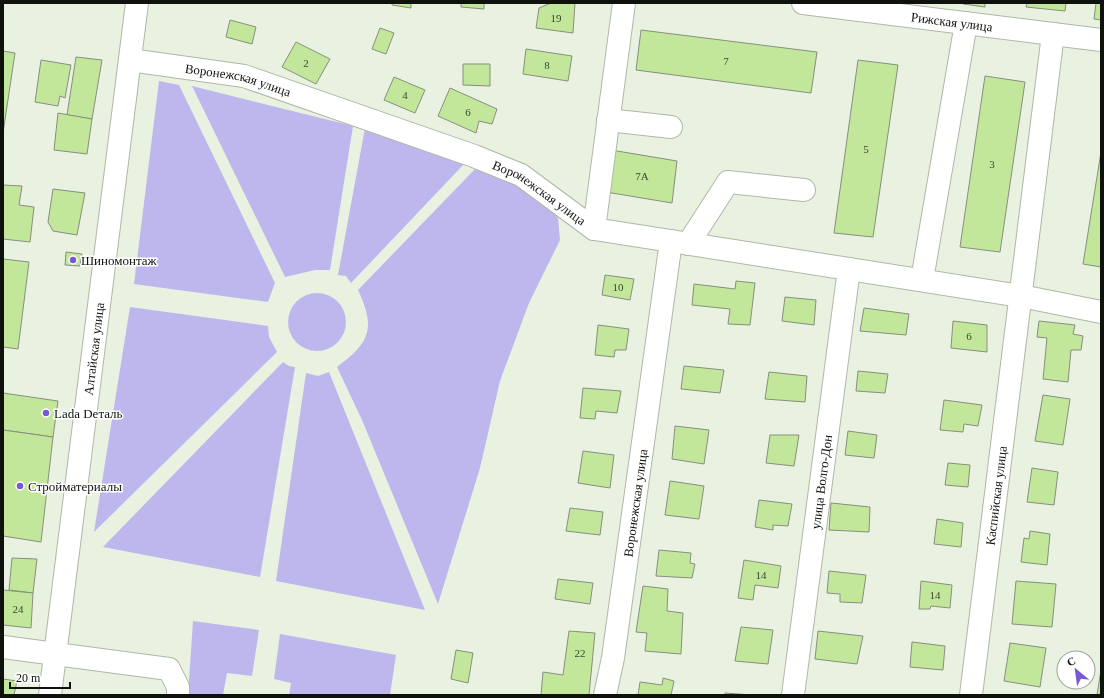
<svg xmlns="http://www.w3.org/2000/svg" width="1104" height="698" font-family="'Times New Roman',serif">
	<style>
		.green { fill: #beb7ed }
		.building { fill: #c2e79a; stroke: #878f7f }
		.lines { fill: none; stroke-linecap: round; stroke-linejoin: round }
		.minor-casing { stroke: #afb8a7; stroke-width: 24 }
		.minor { stroke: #fff; stroke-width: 22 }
		.poi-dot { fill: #765ad4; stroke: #fff; stroke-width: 1.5 }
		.labels { text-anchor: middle; stroke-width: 3; stroke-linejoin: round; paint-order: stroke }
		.number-label { font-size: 11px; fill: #3c4730 }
		.street-label { font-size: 13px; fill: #0f120c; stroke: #fff }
		.poi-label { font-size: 13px; fill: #0f120c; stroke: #fff; text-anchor: start }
	</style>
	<rect width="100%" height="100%" fill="#e9f2e0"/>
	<g class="green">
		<polygon points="159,81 179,85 275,283 268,302 134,284"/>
		<polygon points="192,86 353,126 330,270 315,270 285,277"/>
		<polygon points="365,128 465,163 351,283 346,276 338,275"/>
		<path d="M476,168L513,179L541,199L558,218L560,240L529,303L500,381L480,468L438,604L362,420L337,367C370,343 376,328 358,290Z"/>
		<circle cx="317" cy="322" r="29"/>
		<polygon points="130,307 268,326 269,337 277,352 94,532"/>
		<polygon points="283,362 289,366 295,367 260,577 103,547"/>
		<polygon points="329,372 425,610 276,581 306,373 318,376"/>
		<polygon points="193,621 259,630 252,676 227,673 223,695 188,695"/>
		<polygon points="280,634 396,655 390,695 289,695 291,683 274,679"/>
	</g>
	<g class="building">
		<polygon points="392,3 411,3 411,8 392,5"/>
		<polygon points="461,3 484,3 484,9 461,7"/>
		<polygon points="551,3 575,3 573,33 536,28 539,8"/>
		<polygon points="963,3 985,3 985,7 963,4"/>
		<polygon points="1027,3 1066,3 1065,11 1026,7"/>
		<polygon points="1096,3 1101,3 1101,20 1094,19"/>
		<polygon points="230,20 256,27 252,44 226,37"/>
		<polygon points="380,28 394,33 386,54 372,49"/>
		<polygon points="641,30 817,52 811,93 636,70"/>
		<polygon points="296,42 330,59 316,84 282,67"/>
		<polygon points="526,49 572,56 568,81 523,74"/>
		<polygon points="3,51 15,53 3,133"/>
		<polygon points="76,57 102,60 92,119 67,115"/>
		<polygon points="41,60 71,65 65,98 60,96 58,106 35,102"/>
		<polygon points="858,60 898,65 873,237 834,233"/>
		<polygon points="463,64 490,64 490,86 463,85"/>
		<polygon points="985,76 1025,82 1000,252 960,247"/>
		<polygon points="394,77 425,90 415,113 384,100"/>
		<polygon points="450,88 497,109 492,124 479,121 476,133 438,116"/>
		<polygon points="58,113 92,119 87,154 54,150"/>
		<polygon points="611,150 677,161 672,203 606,192"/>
		<polygon points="1101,152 1101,267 1083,264"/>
		<polygon points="3,185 22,186 19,205 34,207 30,242 3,239"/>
		<polygon points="53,189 85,193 77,235 53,231 48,222"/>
		<polygon points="66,252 82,254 80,266 65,265"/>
		<polygon points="3,259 29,262 18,349 3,347"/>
		<polygon points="605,275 634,279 630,300 602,295"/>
		<polygon points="736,281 755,283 750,325 728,324 730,309 692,305 694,284 735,289"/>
		<polygon points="785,297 816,300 814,325 782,321"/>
		<polygon points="864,308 909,314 906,335 860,331"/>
		<polygon points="953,321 987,325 987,352 951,348"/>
		<polygon points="1039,321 1075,325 1073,334 1083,336 1081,350 1071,350 1068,382 1043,379 1047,338 1037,337"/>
		<polygon points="598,325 629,329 626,350 615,350 614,357 595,355"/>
		<polygon points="684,366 724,370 720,393 681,389"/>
		<polygon points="858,371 888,374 885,393 856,391"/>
		<polygon points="769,372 807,376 805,402 765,399"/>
		<polygon points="583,388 621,391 617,413 596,411 595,419 580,418"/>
		<polygon points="3,393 58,401 53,437 3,430"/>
		<polygon points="1043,395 1070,399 1063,445 1035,441"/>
		<polygon points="944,400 982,405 978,426 964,424 963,432 940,430"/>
		<polygon points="675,426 709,430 704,464 672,459"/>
		<polygon points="3,430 53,437 41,542 3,536"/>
		<polygon points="848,431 877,435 874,458 845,455"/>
		<polygon points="770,435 799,435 794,466 766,463"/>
		<polygon points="583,451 614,455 610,488 578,483"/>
		<polygon points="948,463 970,465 968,487 945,485"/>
		<polygon points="1032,468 1058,472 1054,505 1027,502"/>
		<polygon points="670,481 704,486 699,519 665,515"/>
		<polygon points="759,500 792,504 788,526 773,525 773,530 755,527"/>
		<polygon points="831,503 870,507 869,532 829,530"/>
		<polygon points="570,508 603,512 600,535 566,531"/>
		<polygon points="937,519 963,523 961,547 934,544"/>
		<polygon points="1030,531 1050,534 1047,565 1021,562 1024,538 1029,539"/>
		<polygon points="659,550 691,553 690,563 695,564 692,578 656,576"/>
		<polygon points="12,558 37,559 33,593 9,590"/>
		<polygon points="744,560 781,566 778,588 755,585 753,600 738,598"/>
		<polygon points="829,571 866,575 862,603 840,602 840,594 827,593"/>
		<polygon points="558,579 593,583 590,604 555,599"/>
		<polygon points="921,581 952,585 950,608 931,606 930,609 919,609"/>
		<polygon points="1016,581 1056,584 1052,627 1012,624"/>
		<polygon points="643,586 668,589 667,611 683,613 681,654 645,651 647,633 636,632"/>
		<polygon points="3,590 33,593 31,628 3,625"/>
		<polygon points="741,627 773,630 768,664 735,661"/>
		<polygon points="569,631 595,633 589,695 541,695 543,672 563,675"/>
		<polygon points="818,631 863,636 857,664 815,659"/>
		<polygon points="912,642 945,646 943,670 910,667"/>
		<polygon points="1010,643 1046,648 1040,687 1004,681"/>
		<polygon points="456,650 473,653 468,683 451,679"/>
		<polygon points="1101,670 1101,695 1097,695"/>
		<polygon points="663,678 674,681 671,695 638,695 640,682 662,685"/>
		<polygon points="3,679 17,681 14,695 3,695"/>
		<polygon points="725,693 752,695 725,695"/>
	</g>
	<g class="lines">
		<g class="minor-casing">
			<g id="minor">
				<path id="s1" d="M803,3L1101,40"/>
				<path id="s2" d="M130,60L244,76L474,156L521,175L594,229L671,241L613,658L605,695"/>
				<polyline points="608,120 671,127"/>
				<polyline points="594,229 624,3"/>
				<polyline points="671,241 1021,296 1101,312"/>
				<polyline points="688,244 728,182 804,190"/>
				<polyline points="922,280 966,23"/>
				<polyline points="3,647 169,669 178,687 178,695"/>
				<path id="s3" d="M50,695L137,3"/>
				<path id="s4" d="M793,695L849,269"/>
				<path id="s5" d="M971,695L1053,34"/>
			</g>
		</g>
		<use href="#minor" class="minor"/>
	</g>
	<g class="poi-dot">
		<circle cx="73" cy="260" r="4"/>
		<circle cx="46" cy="413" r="4"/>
		<circle cx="20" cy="486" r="4"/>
	</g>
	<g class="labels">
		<g class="number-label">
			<text x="556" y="22">19</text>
			<text x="726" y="65">7</text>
			<text x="306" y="67">2</text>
			<text x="547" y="69">8</text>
			<text x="405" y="99">4</text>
			<text x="468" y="116">6</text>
			<text x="866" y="153">5</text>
			<text x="992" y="168">3</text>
			<text x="642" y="180">7А</text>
			<text x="618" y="291">10</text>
			<text x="969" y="340">6</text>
			<text x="761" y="579">14</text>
			<text x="935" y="599">14</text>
			<text x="18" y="613">24</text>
			<text x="580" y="657">22</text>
		</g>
		<g class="street-label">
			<text dy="5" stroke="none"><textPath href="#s1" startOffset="150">Рижская улица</textPath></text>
			<text dy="5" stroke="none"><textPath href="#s2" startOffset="110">Воронежская улица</textPath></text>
			<text dy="5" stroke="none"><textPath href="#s2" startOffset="434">Воронежская улица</textPath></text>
			<text dy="5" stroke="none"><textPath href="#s3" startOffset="349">Алтайская улица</textPath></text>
			<text dy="5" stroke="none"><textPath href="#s4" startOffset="215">улица Волго-Дон</textPath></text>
			<text dy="5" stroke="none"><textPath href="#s5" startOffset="201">Каспийская улица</textPath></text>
			<text transform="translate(635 503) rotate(-82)" y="5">Воронежская улица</text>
		</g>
		<g class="poi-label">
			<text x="81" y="265">Шиномонтаж</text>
			<text x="54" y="418">Lada Dеталь</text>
			<text x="28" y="491">Стройматериалы</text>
		</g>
	</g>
	<rect width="1104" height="698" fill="none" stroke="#0f120c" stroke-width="8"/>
	<g transform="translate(1076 670) rotate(331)"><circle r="19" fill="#ffffff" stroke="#9fa09e"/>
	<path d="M0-3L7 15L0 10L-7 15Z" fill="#765ad4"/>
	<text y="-6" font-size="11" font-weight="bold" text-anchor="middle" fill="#0f120c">С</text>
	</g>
	<path d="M10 682v6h60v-6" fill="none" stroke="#0f120c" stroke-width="2"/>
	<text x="16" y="682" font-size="12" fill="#0f120c" stroke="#ffffff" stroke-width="3" paint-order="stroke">20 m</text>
</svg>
